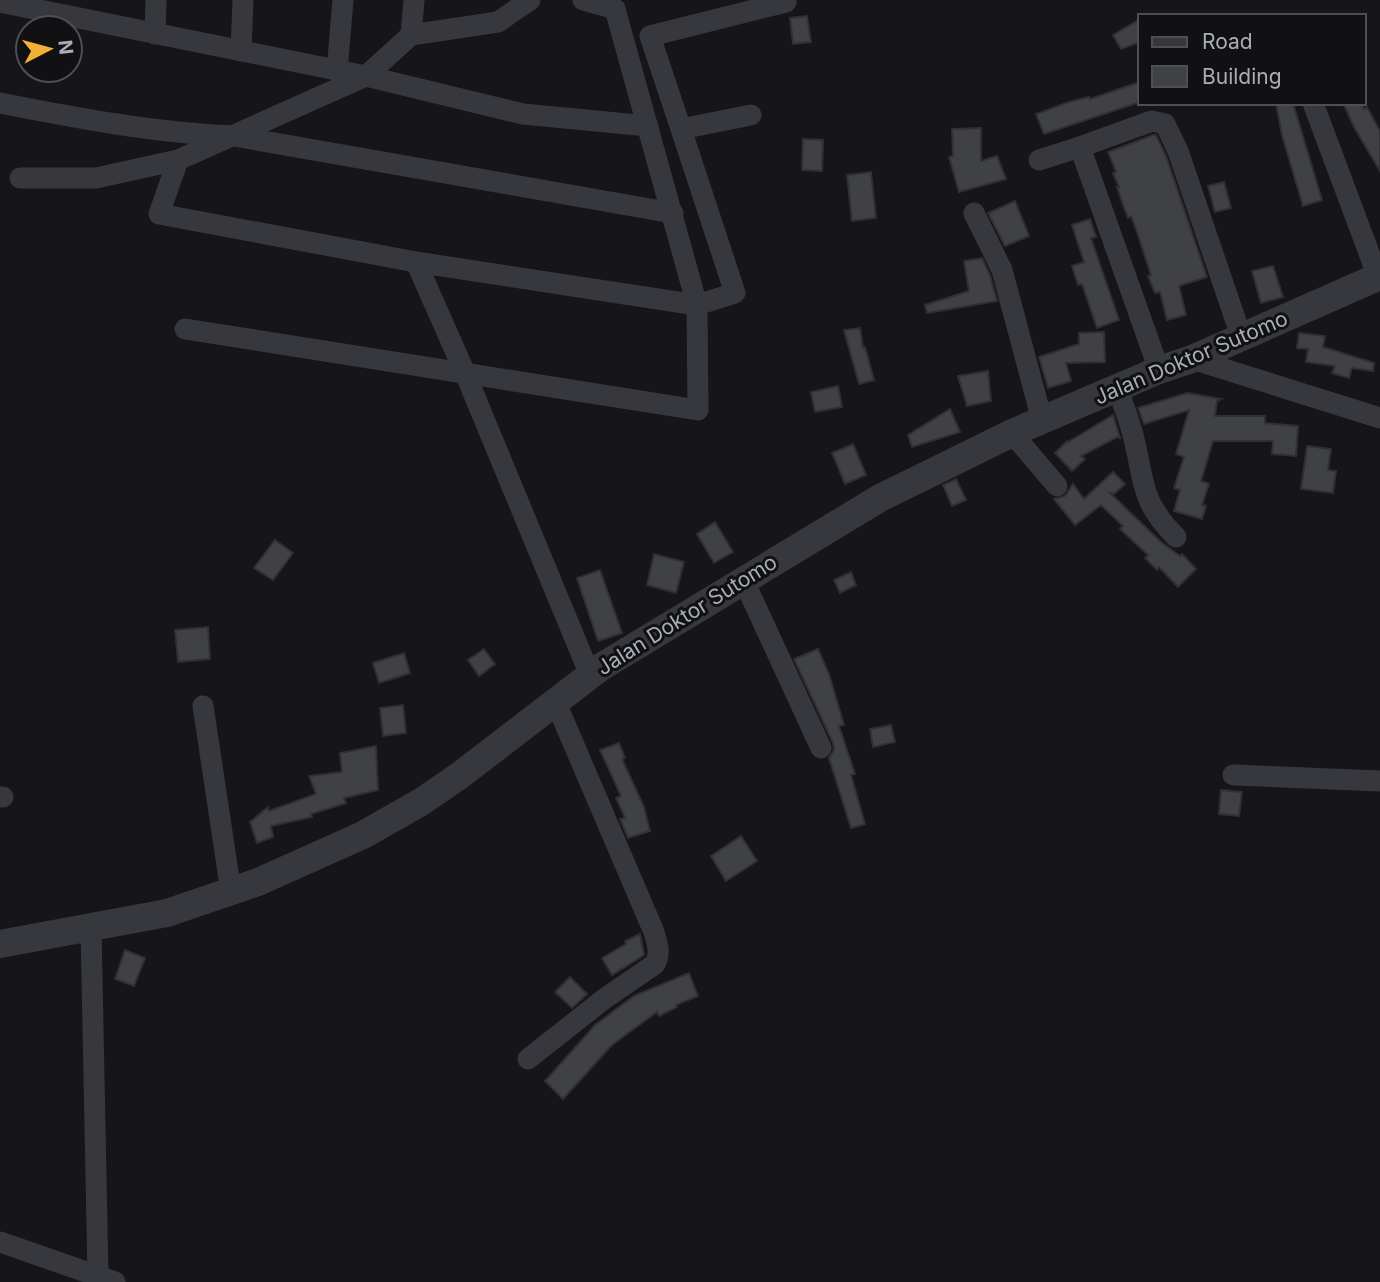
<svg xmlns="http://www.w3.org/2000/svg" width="1380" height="1282" font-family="Inter,sans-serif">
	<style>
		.building { fill: #404145; stroke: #303034; stroke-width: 2 }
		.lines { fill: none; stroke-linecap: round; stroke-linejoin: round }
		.minor { stroke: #37383d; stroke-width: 21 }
		.tertiary { stroke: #37383d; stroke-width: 28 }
		.labels { text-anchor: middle; stroke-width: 6; stroke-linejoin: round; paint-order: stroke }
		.street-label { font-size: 21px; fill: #a8adb8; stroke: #111113 }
	</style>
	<rect width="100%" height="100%" fill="#161618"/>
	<g class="building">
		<polygon points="807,16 811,42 793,44 790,18"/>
		<polygon points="1140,19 1140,42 1121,49 1113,35"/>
		<polygon points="1140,82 1140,102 1044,134 1036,114 1069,102 1089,97 1090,99"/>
		<polygon points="1276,103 1293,103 1322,200 1303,206 1282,135"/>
		<polygon points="1343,103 1362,103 1364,109 1367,107 1380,131 1380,171 1354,127"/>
		<polygon points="981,128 981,161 997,156 1006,179 959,192 949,157 953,156 952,129"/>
		<polygon points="1153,135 1156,135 1166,156 1207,277 1179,286 1186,315 1167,320 1160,292 1155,293 1148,276 1151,275 1138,235 1131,216 1128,218 1123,205 1117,187 1119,187 1113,173 1116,172 1108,152"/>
		<polygon points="803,139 823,140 822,171 802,170"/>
		<polygon points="871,172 876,218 852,221 847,175"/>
		<polygon points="1224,182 1231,208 1215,212 1208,186"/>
		<polygon points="1015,201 1029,236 1005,246 988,213"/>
		<polygon points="1090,219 1096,237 1091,238 1119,320 1097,328 1082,284 1078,285 1072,266 1084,262 1072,225"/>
		<polygon points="982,258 990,275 997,301 927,313 925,305 969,291 964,261"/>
		<polygon points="1273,266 1283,297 1261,303 1252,271"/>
		<polygon points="860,328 863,348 865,347 874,380 859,384 844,330"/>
		<polygon points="1104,332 1105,362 1066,363 1071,381 1048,388 1039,357 1079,344 1079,333"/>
		<polygon points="1299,333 1325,336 1323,347 1374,363 1373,371 1352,368 1349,378 1332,373 1335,366 1306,362 1308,349 1297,348"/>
		<polygon points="988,371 991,401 967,406 958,376"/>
		<polygon points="838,386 842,407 815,412 811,392"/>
		<polygon points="1187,393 1221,399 1217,401 1215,416 1265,416 1265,423 1298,426 1296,456 1272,454 1273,441 1213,441 1201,481 1209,484 1202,505 1206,506 1202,519 1174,511 1180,490 1174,488 1184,457 1176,454 1189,410 1144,424 1138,408"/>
		<polygon points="950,409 960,432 912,447 908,435"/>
		<polygon points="1113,415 1120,438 1117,437 1081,456 1085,459 1072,471 1055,453 1067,441 1068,442"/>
		<polygon points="853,444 866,475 845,484 832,453"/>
		<polygon points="1307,446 1331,449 1328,470 1336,471 1333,493 1301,489"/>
		<polygon points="1113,472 1125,484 1114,494 1110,493 1161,542 1180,556 1182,554 1196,569 1178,587 1159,567 1157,570 1145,558 1148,555 1120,529 1123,526 1101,505 1075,525 1054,499 1065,496 1073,484 1084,499"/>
		<polygon points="956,479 966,500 952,506 943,485"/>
		<polygon points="715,522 733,552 714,563 697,534"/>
		<polygon points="275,540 293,553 273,580 254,568"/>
		<polygon points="654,554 684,562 676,593 647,585"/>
		<polygon points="600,570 622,633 598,641 577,578"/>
		<polygon points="851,572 856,585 840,593 834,580"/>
		<polygon points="208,627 210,659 178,662 175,630"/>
		<polygon points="484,649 495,664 479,676 468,660"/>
		<polygon points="818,649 829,674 844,725 839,726 855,774 851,775 865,824 851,828 829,758 834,750 833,743 794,659"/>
		<polygon points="404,653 410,673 379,683 373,663"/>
		<polygon points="403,705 406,733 383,736 380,708"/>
		<polygon points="891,725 895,742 873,747 870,729"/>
		<polygon points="619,743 625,758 622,759 644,807 650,831 628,838 620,819 625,818 616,798 621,796 600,750"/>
		<polygon points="376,746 378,790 344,798 346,803 311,814 312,817 271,826 273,837 257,843 250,822 268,807 269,811 316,794 309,776 342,772 340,753"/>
		<polygon points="1221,790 1242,792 1239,816 1219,814"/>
		<polygon points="741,836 757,861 726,881 711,856"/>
		<polygon points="640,934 644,955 612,975 602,958 626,944 625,941"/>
		<polygon points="125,950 145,958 134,986 115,979"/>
		<polygon points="689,973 698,996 676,1005 677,1007 659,1016 657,1012 624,1036 611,1046 563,1099 545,1081 595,1025 611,1013 634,996"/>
		<polygon points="570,977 587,994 572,1008 555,992"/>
	</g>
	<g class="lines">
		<g class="minor">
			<polyline points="0,2 366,76 523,114 648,126"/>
			<polyline points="155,34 156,0"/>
			<polyline points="411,35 414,0"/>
			<polyline points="241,51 243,0"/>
			<polyline points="337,71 343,0"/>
			<path d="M0,103C77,118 155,133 234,136L673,213"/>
			<polyline points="1313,103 1378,277"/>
			<polyline points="681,129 650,36 786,2"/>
			<polyline points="178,160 159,214 416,262 697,305 735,293 681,129 751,115"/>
			<polyline points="1039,160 1080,147"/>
			<polyline points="20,178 96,178 178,160 366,76 411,35 498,22 530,0"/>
			<polyline points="974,213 1002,270 1042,420"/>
			<polyline points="416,262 465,373 590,675"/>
			<polyline points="185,329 698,410 697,305 615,9 583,0"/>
			<polyline points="1192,359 1380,418"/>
			<polyline points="1159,370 1080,147 1152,121 1165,124 1178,151 1241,336"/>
			<path d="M1117,388C1123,404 1129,419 1133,435C1145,481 1139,500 1176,537"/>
			<polyline points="1012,433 1057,486"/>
			<polyline points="743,579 821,748"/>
			<polyline points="203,706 231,892"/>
			<polyline points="1233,775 1380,781"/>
			<polyline points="0,797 3,797"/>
			<polyline points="91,928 98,1275"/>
			<path d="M528,1059L604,999L655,964C661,953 657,943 654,932L556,703"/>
			<polyline points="0,1242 115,1282"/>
		</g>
		<polyline class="tertiary" points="0,944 167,913 258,882 363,835 421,802 459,776 601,667 880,498 1012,433 1159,370 1192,359 1380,276"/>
	</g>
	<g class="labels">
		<g class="street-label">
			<text transform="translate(1191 358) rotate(-23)" y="7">Jalan Doktor Sutomo</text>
			<text transform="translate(687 615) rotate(-32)" y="7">Jalan Doktor Sutomo</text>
		</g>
	</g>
	<rect x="1138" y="14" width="228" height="91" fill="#111113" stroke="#4d4f55" stroke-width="2"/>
	<rect x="1152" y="37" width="35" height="10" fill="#37383d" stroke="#4d4f55" stroke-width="2"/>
	<text x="1202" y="49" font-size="21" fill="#a8adb8">Road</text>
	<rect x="1152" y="66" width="35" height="21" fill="#404145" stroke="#4d4f55" stroke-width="2"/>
	<text x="1202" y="84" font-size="21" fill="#a8adb8">Building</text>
	<g transform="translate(49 49) rotate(84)"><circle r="33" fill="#111113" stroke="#4d4f55" stroke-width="2"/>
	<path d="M0-5L12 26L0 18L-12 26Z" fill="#f2b134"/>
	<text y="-10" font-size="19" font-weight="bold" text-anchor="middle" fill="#a8adb8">N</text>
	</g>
</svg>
